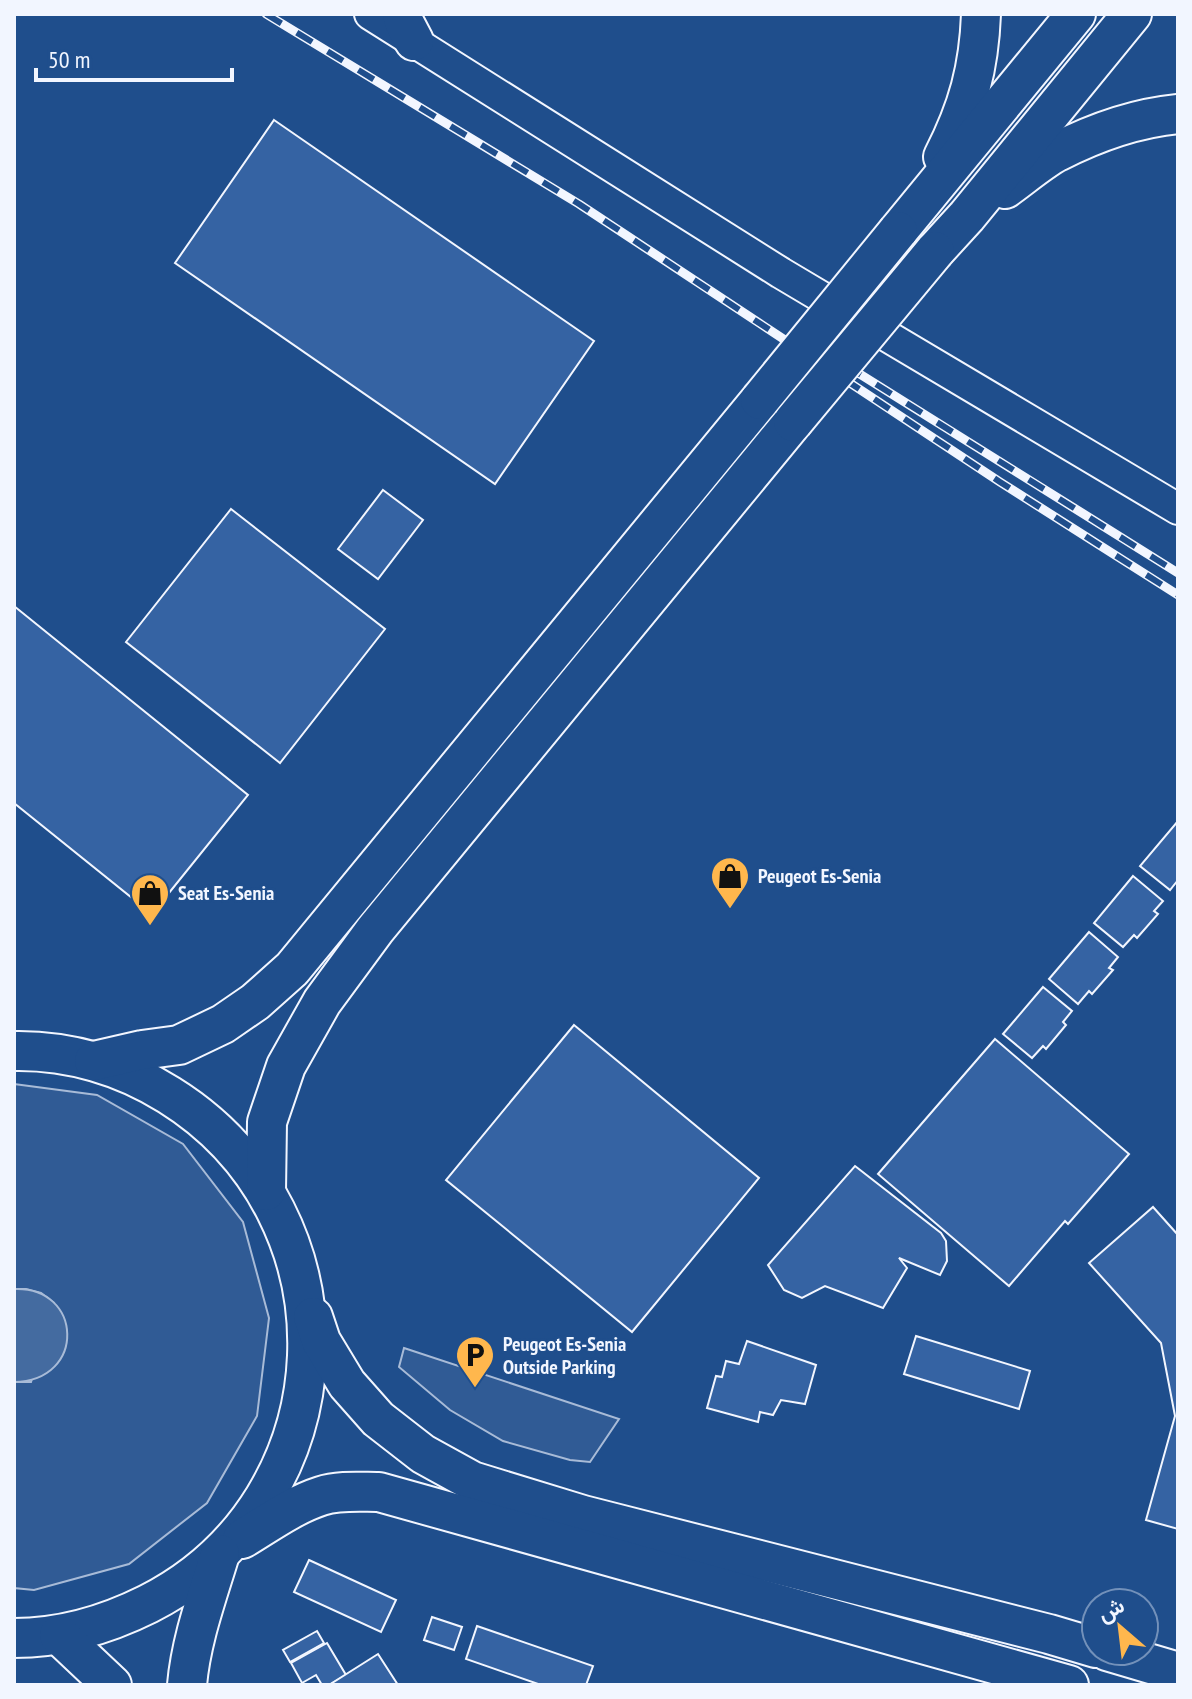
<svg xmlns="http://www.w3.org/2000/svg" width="1192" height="1699" font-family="'PT Sans Narrow',Vazirmatn,sans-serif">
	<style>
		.built { fill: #305b95; stroke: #a8bbd7; stroke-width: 2 }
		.water { fill: #446ba0; stroke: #a8bbd7; stroke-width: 2 }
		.building { fill: #3563a3; stroke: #f2f6ff; stroke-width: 2 }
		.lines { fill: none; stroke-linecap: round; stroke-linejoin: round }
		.minor-casing { stroke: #f2f6ff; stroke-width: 34 }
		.major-casing { stroke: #f2f6ff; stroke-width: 42 }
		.minor { stroke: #1f4e8c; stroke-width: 30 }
		.major { stroke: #1f4e8c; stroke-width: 38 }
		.rail-casing { stroke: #f2f6ff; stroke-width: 9 }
		.rail { stroke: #1f4e8c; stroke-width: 6; stroke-dasharray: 18; stroke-linecap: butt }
		.major-bridge-casing { stroke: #f2f6ff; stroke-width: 42; stroke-linecap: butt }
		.major-bridge { stroke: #1f4e8c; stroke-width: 38 }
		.labels { text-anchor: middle; stroke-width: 6; stroke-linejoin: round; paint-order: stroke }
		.poi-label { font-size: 20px; font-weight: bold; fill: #f2f6ff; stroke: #1f4e8c; text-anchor: start }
	</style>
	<rect width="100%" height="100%" fill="#1f4e8c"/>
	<g class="built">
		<polygon points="14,1084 97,1095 183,1144 243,1222 269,1318 257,1416 207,1503 129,1564 34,1590 14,1588 14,1382 31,1382 54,1303 41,1293 26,1289 14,1289"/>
		<polygon points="404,1348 619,1419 590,1462 570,1460 503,1441 450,1410 399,1367"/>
	</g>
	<path class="water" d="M14,1289C83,1286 87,1381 14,1382Z"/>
	<g class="building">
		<polygon points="274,120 594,341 495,484 175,263"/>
		<polygon points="383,490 423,520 378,579 338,549"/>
		<polygon points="231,509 385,629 280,763 126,642"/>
		<polygon points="14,606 248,795 152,914 14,803"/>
		<polygon points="1178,821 1178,880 1170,890 1140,866"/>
		<polygon points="1133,876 1163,901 1154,911 1158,914 1137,938 1134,935 1123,947 1094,923"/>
		<polygon points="1089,932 1118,957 1109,968 1113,970 1092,994 1089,991 1078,1004 1049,979"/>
		<polygon points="1043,987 1072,1011 1063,1022 1066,1025 1046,1049 1043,1046 1032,1058 1003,1034"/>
		<polygon points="574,1025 759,1178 632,1332 446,1180"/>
		<polygon points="995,1039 1129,1154 1068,1224 1065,1221 1009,1286 878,1174"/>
		<polygon points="855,1166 941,1233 946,1241 947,1261 940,1275 899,1258 907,1268 883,1308 825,1286 802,1298 784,1290 768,1265"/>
		<polygon points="1153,1207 1178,1235 1178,1529 1146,1520 1175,1416 1161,1343 1089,1263"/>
		<polygon points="916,1336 1030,1371 1019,1409 904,1374"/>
		<polygon points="747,1341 816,1365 805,1404 781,1400 773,1415 760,1412 758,1422 707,1408 716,1376 722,1377 726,1361 739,1364"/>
		<polygon points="309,1560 396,1600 381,1632 294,1592"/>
		<polygon points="432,1617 462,1627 454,1650 424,1640"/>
		<polygon points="477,1626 593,1666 586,1685 541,1685 466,1659"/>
		<polygon points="317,1631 324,1643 290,1662 283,1650"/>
		<polygon points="327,1643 346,1675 329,1685 322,1685 316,1675 302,1683 291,1663"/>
		<polygon points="378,1654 398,1685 329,1685"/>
	</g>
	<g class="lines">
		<g class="minor-casing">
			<polyline id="minor" points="370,14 781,273 1178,509"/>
		</g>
		<g class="major-casing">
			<g id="major">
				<polyline points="402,14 404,22 414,41"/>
				<path d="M943,157C968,108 979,68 981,14"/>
				<path d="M1005,189C1022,177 1039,162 1057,152C1094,133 1137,118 1178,114"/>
				<polyline points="898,231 1076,14"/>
				<polyline points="935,251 967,216 1132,14"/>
				<path d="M14,1051C69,1050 123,1066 169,1095C362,1215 351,1501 148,1604C106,1625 61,1638 14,1638"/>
				<polyline points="94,1061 142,1050 179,1045 223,1024 255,1002 292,969 760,400"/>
				<polyline points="266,1191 267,1122 286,1066 322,1002 375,930 793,422"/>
				<polyline points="313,1317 321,1341 347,1384 378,1419 423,1454 472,1481 583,1515 1049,1634 1096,1648"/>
				<path d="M242,1539C267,1524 293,1505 321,1496C339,1490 360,1492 379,1492L1069,1685"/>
				<polyline points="59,1635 112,1685"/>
				<polyline points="1107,1651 1178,1672"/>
				<path d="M187,1685C191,1640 207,1597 220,1554"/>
			</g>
		</g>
		<use href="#minor" class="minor"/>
		<use href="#major" class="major"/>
		<g class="rail-casing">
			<g id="rail">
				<polyline points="266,14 579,204 1000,482 1178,595"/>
				<polyline points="815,346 1178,573"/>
			</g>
		</g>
		<use href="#rail" class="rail"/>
		<g class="major-bridge-casing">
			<g id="major-bridge">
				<polyline points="760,400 898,231"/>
				<polyline points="793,422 935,251"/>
			</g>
		</g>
		<use href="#major-bridge" class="major-bridge"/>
	</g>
	<defs>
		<g id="shop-pin" transform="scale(2)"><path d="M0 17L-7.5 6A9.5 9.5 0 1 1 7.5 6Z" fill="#ffb74d" stroke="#1f4e8c"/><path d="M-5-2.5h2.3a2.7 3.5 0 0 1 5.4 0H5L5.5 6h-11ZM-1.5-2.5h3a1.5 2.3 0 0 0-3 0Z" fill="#111"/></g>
		<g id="parking-pin" transform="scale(2)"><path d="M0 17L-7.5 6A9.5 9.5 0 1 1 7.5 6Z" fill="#ffb74d" stroke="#1f4e8c"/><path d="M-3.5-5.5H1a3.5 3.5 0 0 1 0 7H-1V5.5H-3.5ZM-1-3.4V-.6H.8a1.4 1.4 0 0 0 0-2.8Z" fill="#111"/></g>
	</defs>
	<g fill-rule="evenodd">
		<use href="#shop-pin" x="730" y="876"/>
		<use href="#shop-pin" x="150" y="893"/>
		<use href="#parking-pin" x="475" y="1355"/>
	</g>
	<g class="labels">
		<g class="poi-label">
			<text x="758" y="883">Peugeot Es-Senia</text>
			<text x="178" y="900">Seat Es-Senia</text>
			<text x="503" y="1351">Peugeot Es-Senia<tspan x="503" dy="23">Outside Parking</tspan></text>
		</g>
	</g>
	<rect width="1192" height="1699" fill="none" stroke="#f2f6ff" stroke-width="32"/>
	<g transform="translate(1120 1627) rotate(332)"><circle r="38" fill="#1f4e8c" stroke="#7391ba" stroke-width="2"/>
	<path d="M0-6L14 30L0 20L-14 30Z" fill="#ffb74d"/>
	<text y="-12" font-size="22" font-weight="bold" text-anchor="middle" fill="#f2f6ff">ش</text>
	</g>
	<path d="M36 68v12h196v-12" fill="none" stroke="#f2f6ff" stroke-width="4"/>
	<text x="48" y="68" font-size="24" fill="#f2f6ff" stroke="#1f4e8c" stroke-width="6" paint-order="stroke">50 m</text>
</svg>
